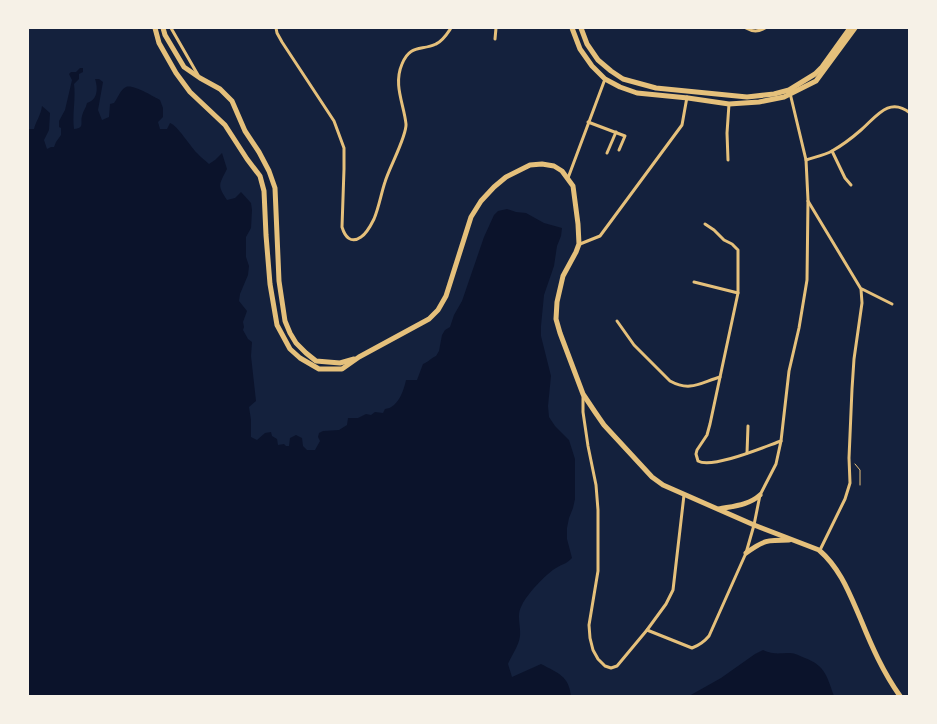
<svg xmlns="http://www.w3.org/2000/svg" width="937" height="724" font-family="'Sofia Sans Condensed',sans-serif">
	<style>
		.water { fill: #0b132b }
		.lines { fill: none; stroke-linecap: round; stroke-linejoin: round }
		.path { stroke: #e5c07b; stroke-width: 1 }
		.minor { stroke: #e5c07b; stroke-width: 3 }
		.primary { stroke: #e5c07b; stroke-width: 5 }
	</style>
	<rect width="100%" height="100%" fill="#14213d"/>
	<g class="water">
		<path d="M80,68H83V72L79,74V79L74,84C76,99 72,114 74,129C85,128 80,123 82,116C83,111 86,108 87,103C98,100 98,88 95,79H99L103,82L98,110L102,120L109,117L110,104L114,103C118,98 120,90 126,87C133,84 154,97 160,100L163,108V117L158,122L160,129H167L170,123C178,126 189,145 197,153C200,157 205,160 209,164L215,160L222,153L227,169C219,185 217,185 227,200L235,198L241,192L251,203L252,210L251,228L246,237V257L249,266L248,275L240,294L239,301L247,311L243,322L244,327L243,330L248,339L252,342L251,356L256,401L249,407L251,420V437L257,440L265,433L271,432L272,436L277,439L278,445L284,444L286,446H289L290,438L296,435L302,438L303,446L307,450H315L320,441L318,437L319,433L323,431L339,430L347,425L348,418H358L366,414L371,415L375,412L383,413L385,409C398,408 404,390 406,380H417L423,364C428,362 430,359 436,356L439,351L442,335L445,330L450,327L454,315L462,301L484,237L494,215L498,211L507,209L516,212L526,213L544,223L562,228L561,236L557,246L554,266L544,295L541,326V336L551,376L548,406L549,417L555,426L569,440L575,459V499L573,508L569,518L567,528V539L572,558C565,565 564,563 556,568C546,574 527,594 522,605C516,615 521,625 520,636C519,645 512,655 508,664L512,677L541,664C558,673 569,676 571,696H28V129H34C36,121 41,115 42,106L50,113L49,130L44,140L47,149L51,147H54L56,142L61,135V128L59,127V121L65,110L72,80L69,74L71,72H76Z"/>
		<path d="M763,650C774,655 779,653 790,653C795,653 800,656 805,658C826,666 827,677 834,696H689L721,678L755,654Z"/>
	</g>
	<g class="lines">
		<polyline class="path" points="855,464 860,470 860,485"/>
		<g class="minor">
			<polyline points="171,28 198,75"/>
			<path d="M276,28L277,33L282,42L334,121L344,148V169L342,227C345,237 351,244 361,237C366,234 371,225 374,219C379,207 381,194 385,182C389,168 407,136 406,124C404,104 393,85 402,64C410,44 421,51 436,44C443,41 447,34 451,28"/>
			<path d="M746,28C753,32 758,32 765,28"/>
			<polyline points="495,39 496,28"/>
			<polyline points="588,122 625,136 619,150"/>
			<polyline points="832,151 845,178 851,185"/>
			<polyline points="607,153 616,132"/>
			<polyline points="728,160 727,133 729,104"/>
			<path d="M806,160C815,157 825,155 832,151C841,146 853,137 861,130C876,117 889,96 910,113"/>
			<polyline points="568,178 605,79"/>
			<polyline points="808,201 861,289 862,303 854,359 852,389 849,458 850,483 845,499 820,550"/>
			<path d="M705,224L714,230L724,240L732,244L738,250V293L710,424L707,435L697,450L696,454L698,461C712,469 764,447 781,441"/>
			<polyline points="580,244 600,236 682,125 687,97"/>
			<polyline points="694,282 738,293"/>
			<polyline points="862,289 892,304"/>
			<path d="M617,321L634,345L670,381C690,392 700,383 720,377"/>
			<polyline points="583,395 583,412 588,446 596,485 598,510 598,571 589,625 590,638 593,650 598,659 605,666 611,668 617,666 647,630 666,604 673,590 684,495"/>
			<polyline points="747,453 748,426"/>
			<path d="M647,630L692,648C700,645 704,642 709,636L746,553L754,525L760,495L776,464L781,441L789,371L799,328L807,280L808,200L806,160L790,93"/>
		</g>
		<g class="primary">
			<path d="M155,28L159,43L176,73L190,92L225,125L247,159L260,176L264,191L266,235L270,284L277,325L290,349L300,358L319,369H342L359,357L429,319L438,310L446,296L471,217L481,201L494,187L506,177L530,165L542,164L554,166L562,171L573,186L578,224L579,244L576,252L563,276L557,302L556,319L560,333L583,394L595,412L604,425L652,477L663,485L754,525L819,550C841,569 850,595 861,620C872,647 883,672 900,696"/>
			<polyline points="163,28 165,35 184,67 200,78 220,89 232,101 245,131 259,152 269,171 275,188 279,281 285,321 290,333 296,343 306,353 316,361 340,363 354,359"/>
			<polyline points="572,28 580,49 592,66 605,79 620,87 637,93 688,98 729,104 759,102 784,97 816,81 855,28"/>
			<polyline points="581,28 587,44 598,60 611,71 623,79 656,88 747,97 774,94 789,90 815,74 822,67 850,28"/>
			<path d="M719,509C734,506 749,505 760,495"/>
			<path d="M746,553C764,540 767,540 789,540"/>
		</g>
	</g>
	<rect width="937" height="724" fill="none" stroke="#f6f1e7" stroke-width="58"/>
</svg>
